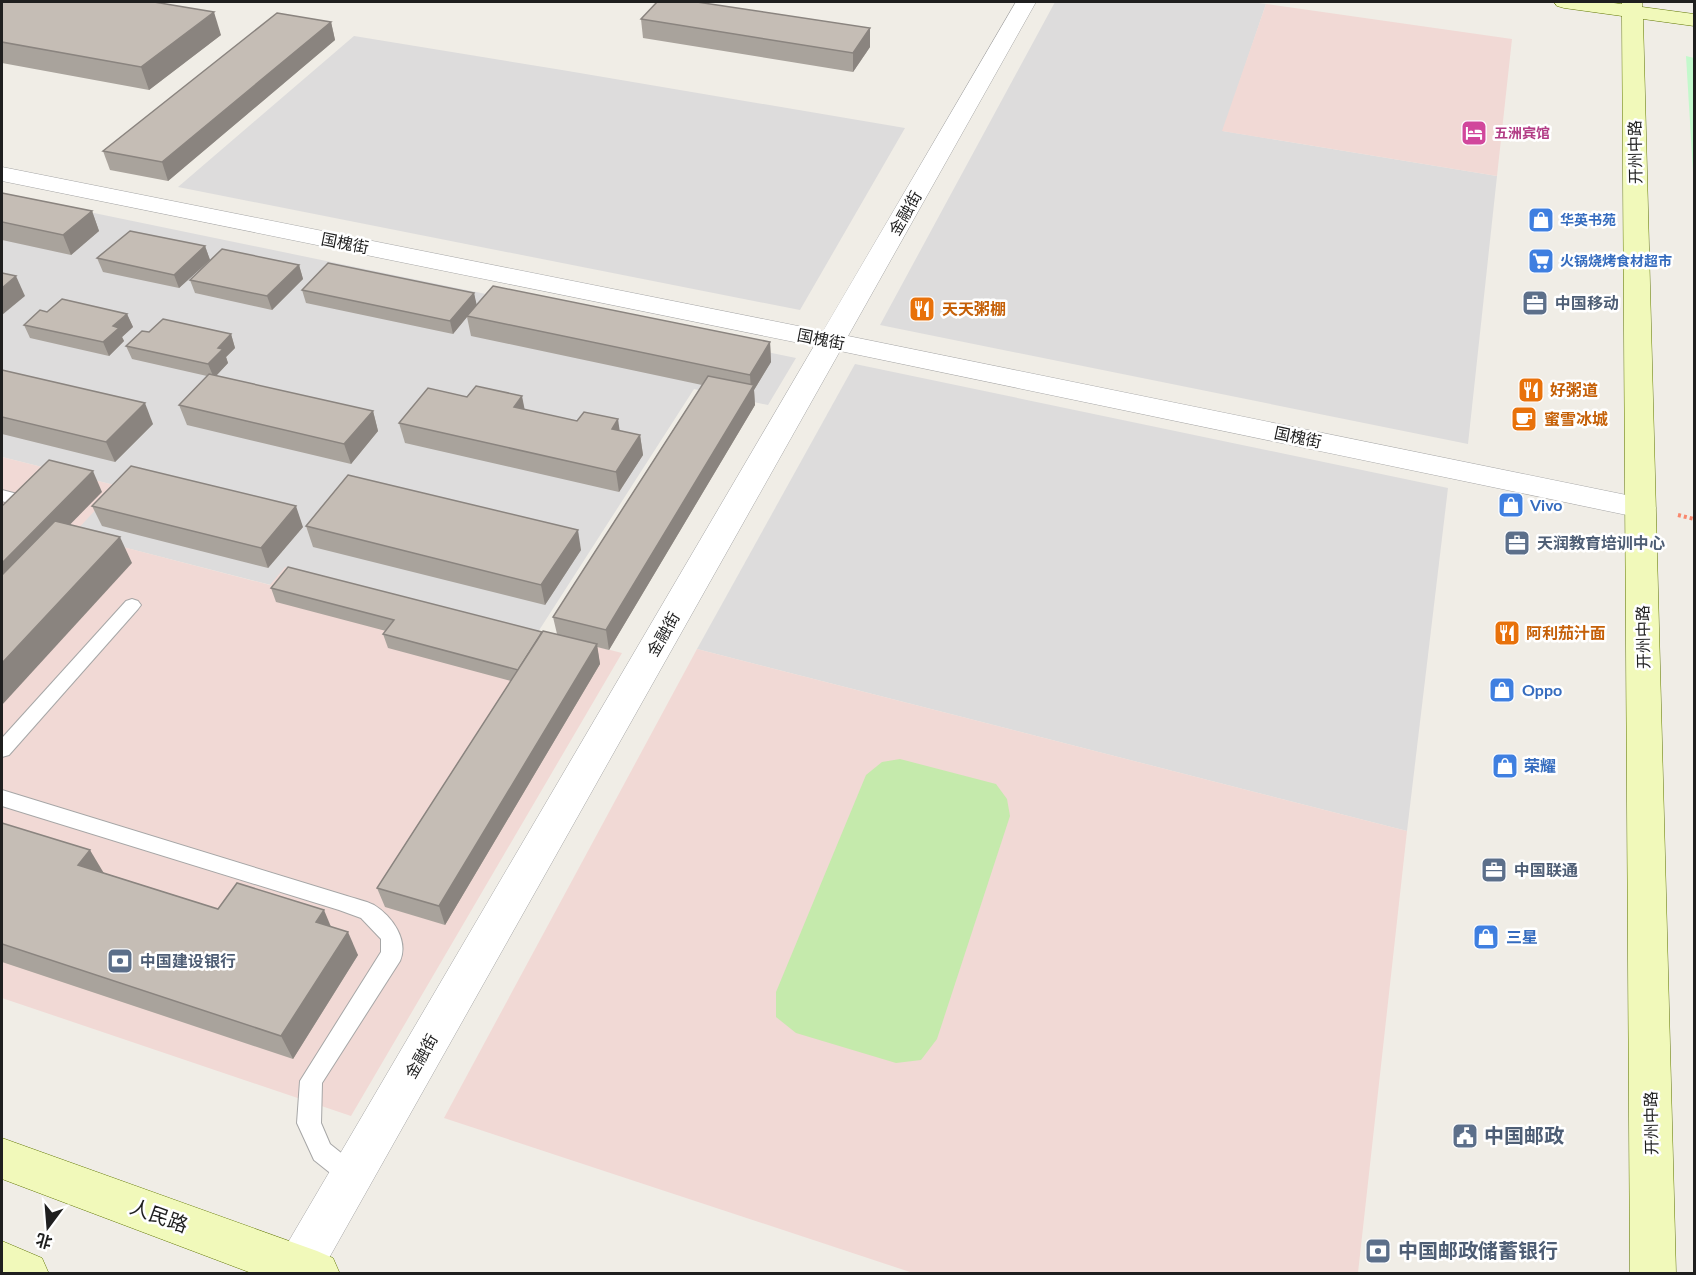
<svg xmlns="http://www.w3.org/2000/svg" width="1696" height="1275" font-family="Lato,'Noto Sans SC',sans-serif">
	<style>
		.residential { fill: #dddcdc }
		.commercial { fill: #f1d9d5 }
		.grass { fill: #c5eaac }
		.park { fill: #c3f9cc }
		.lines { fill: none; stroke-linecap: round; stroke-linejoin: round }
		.lane-casing { stroke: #a6a6a6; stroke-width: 2 }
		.street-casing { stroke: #a6a6a6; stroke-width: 1 }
		.secondary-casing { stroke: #627805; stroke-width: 1 }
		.path { stroke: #f9886d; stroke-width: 4; stroke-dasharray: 3 3; stroke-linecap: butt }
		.lane { fill: #fff; fill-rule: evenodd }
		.street { fill: #fff; fill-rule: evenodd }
		.secondary { fill: #f1f9ba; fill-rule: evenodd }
		.wall { fill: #a9a39c }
		.shaded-wall { fill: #8a847f }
		.building { fill: #c5bdb5; stroke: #8a847f; stroke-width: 1.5 }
		.labels { text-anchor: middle; stroke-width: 5; stroke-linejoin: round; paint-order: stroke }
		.far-hotel-label { font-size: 14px; font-weight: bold; fill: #b23c85; stroke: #fff; text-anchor: start }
		.far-shop-label { font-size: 14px; font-weight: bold; fill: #366cbe; stroke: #fff; text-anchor: start }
		.street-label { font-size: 16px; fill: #1f1f1f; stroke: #fff }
		.service-label { font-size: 16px; font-weight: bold; fill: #4e5e75; stroke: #fff; text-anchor: start }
		.food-label { font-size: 16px; font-weight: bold; fill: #c56008; stroke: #fff; text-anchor: start }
		.shop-label { font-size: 16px; font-weight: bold; fill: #366cbe; stroke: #fff; text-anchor: start }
		.near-service-label { font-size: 20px; font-weight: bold; fill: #4e5e75; stroke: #fff; text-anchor: start }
		.near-street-label { font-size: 20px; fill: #1f1f1f; stroke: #fff }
	</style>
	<rect width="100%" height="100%" fill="#f0ede6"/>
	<g class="residential">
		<polygon points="1055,2 1251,2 1266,4 1223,131 1497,176 1468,444 880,325"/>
		<polygon points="354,36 562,70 905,128 800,310 178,187"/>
		<polygon points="2,194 796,358 768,405 694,389 538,632 285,568 271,585 72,534 118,486 2,457"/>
		<polygon points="855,364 1448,488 1407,831 697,649"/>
	</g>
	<g class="commercial">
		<polygon points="1266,4 1512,39 1497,176 1222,131"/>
		<polygon points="2,457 118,486 73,534 270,585 285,567 622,653 351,1116 2,998"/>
		<polygon points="697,649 1407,831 1358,1273 913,1273 444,1118"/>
	</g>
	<polygon class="grass" points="900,759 996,784 1007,799 1010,816 937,1039 921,1060 896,1063 796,1033 776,1017 776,992 866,775 882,762"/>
	<polygon class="park" points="1686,56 1694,58 1694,189"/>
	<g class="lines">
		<g class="lane-casing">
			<g id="lane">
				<polygon points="2,490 29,497 31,501 8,527 2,529 2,513 11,504 2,501"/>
				<polygon points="132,599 138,601 141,605 138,609 9,755 2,757 2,738 126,601"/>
				<path d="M2,790L347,896C356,899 366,901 374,905C392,916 409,940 400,961L322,1083L321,1123L330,1144L360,1168L364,1176L360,1184L352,1187L344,1184L314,1160L297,1123L300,1081L381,952V939L361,918L339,910L2,806Z"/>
			</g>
		</g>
		<g class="street-casing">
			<polygon id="street" points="1016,2 1036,2 848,336 1641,498 1652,501 1656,508 1652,515 1641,518 840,351 320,1274 279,1274 276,1267 283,1251 814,346 2,181 2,167 823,331"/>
		</g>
		<g class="secondary-casing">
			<g id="secondary">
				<polygon points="1554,2 1605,2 1622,4 1622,2 1642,2 1642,7 1694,14 1694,26 1643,19 1676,1274 1630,1274 1622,16 1564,8 1557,6"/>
				<polygon points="2,1138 317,1251 333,1258 340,1274 254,1274 2,1179"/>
				<polygon points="2,1241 42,1258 49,1274 2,1274"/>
			</g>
		</g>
		<polyline class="path" points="1678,515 1694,519"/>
		<use href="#lane" class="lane"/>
		<use href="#street" class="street"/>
		<use href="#secondary" class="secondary"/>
	</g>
	<g class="wall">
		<polygon points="2,2 221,35 149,90 2,63"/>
		<polygon points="641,19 870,28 870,47 853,72 643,38"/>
		<polygon points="331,22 335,40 168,181 110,170 103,151"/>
		<polygon points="2,193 92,211 99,231 71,255 2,240"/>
		<polygon points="205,246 210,260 179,288 103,272 97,258"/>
		<polygon points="299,265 303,279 272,310 195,293 190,280"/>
		<polygon points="302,290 474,293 476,305 770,342 771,362 754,390 755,405 609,650 597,647 600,664 445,925 385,907 377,888 511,681 388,648 383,634 386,631 276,602 271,588 557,634 553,617 702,385 471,336 467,317 453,334 306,303"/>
		<polygon points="47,312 127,314 133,327 122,337 124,341 109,356 30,338 24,325"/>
		<polygon points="149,332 231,334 235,348 226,357 228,363 216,376 373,411 378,431 351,464 187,425 179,405 207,376 132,359 126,346"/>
		<polygon points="2,370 153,424 115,462 2,434"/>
		<polygon points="524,410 640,435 643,455 619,492 405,443 399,423"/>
		<polygon points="92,506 303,527 268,568 102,526"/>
		<polygon points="306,526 581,550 545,605 313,547"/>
		<polygon points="2,823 104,873 218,909 331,926 358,955 293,1059 2,962"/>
	</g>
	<g class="shaded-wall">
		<polygon points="214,12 221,35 149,90 141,67"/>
		<polygon points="331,22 335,40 168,181 162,162"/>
		<polygon points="870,28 870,47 853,72 853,53"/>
		<polygon points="92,211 99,231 71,255 63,235"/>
		<polygon points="205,246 210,260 179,288 174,275"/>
		<polygon points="299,265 303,279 272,310 267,296"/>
		<polygon points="16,276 25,296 2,315 2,288"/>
		<polygon points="474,293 477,306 467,316 467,317 453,334 450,321"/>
		<polygon points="127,314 133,327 122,337 124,341 109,356 103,342 113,326"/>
		<polygon points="231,334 235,348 226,357 228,363 214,378 208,364 218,348"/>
		<polygon points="770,342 771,362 754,390 755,405 609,650 606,630 751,390 750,375"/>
		<polygon points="522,396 526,416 514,407"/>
		<polygon points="145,403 153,424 115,462 106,442"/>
		<polygon points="373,411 378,431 351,464 344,444"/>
		<polygon points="618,419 621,440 612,429"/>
		<polygon points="640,435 643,455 619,492 616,472"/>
		<polygon points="93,471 102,492 2,594 2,563"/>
		<polygon points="296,506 303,527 268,568 261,548"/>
		<polygon points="578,530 581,550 545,605 541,585"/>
		<polygon points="120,537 132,563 2,705 2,663"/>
		<polygon points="597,644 600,664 445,925 439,906"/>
		<polygon points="90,850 105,875 78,865"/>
		<polygon points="324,910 334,934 316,922"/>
		<polygon points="348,932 358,955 293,1059 281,1036"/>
	</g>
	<g class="building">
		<polygon points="2,2 154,2 214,12 141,67 2,42"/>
		<polygon points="657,2 697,2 870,28 853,53 641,19"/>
		<polygon points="277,13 331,22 162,162 103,151"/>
		<polygon points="2,193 92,211 63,235 2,222"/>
		<polygon points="130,231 205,246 174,275 97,258"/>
		<polygon points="222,249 299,265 267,296 190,280"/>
		<polygon points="328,263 474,293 450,321 302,290"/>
		<polygon points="2,273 16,276 2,288"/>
		<polygon points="493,286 770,342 750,375 467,316"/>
		<polygon points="62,299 127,314 113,326 119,328 103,342 24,325 40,310 47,312"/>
		<polygon points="163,319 231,334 218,348 223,349 208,364 126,346 142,331 149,332"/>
		<polygon points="2,370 145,403 106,442 2,417"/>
		<polygon points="209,374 373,411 344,444 179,405"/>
		<polygon points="708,376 754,385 606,630 553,617"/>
		<polygon points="476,386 522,396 514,407 577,421 584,412 618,419 612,429 640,435 616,472 399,423 428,388 467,397"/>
		<polygon points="49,460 93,471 2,563 2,506"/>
		<polygon points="131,466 296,506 261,548 92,506"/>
		<polygon points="348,475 578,530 541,585 306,526"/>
		<polygon points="55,521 120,537 2,663 2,575"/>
		<polygon points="288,567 542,632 518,670 383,634 394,620 271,588"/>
		<polygon points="543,631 597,644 439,906 377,888"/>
		<polygon points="2,823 90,850 78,865 218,909 237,883 324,910 316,922 348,932 281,1036 2,944"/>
	</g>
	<defs>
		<g id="hotel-square" transform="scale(1.35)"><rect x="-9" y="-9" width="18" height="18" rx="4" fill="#d1479c" stroke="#fff"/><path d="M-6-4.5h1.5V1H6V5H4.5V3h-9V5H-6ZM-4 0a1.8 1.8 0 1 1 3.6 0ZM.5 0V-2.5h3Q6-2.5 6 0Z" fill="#fff"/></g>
		<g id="shop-square" transform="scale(1.35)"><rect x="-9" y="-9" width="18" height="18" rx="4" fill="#3f7fe0" stroke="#fff"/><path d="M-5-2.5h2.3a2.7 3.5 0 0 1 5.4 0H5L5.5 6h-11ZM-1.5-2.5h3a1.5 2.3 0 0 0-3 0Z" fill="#fff"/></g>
		<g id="supermarket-square" transform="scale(1.35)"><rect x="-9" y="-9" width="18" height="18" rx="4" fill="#3f7fe0" stroke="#fff"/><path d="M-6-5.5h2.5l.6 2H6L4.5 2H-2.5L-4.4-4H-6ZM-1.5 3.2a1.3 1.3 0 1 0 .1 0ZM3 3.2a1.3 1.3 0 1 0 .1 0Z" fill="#fff"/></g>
		<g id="office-square" transform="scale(1.35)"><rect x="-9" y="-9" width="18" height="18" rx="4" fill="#5c6f8a" stroke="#fff"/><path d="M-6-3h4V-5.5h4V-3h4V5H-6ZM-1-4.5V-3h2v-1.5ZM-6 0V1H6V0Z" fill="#fff"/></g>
		<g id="restaurant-square" transform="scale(1.35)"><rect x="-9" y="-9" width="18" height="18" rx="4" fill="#e8710a" stroke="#fff"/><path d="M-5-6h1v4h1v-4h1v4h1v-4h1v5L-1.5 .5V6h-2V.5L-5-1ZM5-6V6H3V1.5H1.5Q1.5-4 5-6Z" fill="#fff"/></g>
		<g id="cafe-square" transform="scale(1.35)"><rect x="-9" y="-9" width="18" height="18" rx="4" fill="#e8710a" stroke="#fff"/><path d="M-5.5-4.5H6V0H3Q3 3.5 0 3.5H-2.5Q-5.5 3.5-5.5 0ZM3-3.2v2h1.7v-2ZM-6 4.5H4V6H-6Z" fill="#fff"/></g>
		<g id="bank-square" transform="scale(1.35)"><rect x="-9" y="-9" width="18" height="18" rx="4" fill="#5c6f8a" stroke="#fff"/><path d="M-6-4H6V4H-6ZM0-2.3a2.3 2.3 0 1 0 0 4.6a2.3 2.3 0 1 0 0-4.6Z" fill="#fff"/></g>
		<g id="civic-square" transform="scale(1.35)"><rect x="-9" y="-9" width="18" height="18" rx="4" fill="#5c6f8a" stroke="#fff"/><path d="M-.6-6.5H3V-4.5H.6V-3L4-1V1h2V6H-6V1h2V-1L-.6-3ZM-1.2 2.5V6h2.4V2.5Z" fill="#fff"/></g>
	</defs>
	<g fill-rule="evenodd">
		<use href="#hotel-square" x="1474" y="133"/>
		<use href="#shop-square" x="1541" y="220"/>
		<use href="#supermarket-square" x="1541" y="261"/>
		<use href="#office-square" x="1535" y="303"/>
		<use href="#restaurant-square" x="922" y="309"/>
		<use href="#restaurant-square" x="1531" y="390"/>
		<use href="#cafe-square" x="1524" y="419"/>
		<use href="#shop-square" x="1511" y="505"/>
		<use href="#office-square" x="1517" y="543"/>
		<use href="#restaurant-square" x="1507" y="633"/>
		<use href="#shop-square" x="1502" y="690"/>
		<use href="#shop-square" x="1505" y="766"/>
		<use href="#office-square" x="1494" y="870"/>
		<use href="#shop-square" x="1486" y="937"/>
		<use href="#bank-square" x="120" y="961"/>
		<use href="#civic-square" x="1465" y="1136"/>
		<use href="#bank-square" x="1378" y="1251"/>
	</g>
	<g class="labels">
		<g class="far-hotel-label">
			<text x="1494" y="138">五洲宾馆</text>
		</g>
		<g class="far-shop-label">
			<text x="1560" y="225">华英书苑</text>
			<text x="1560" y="266">火锅烧烤食材超市</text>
		</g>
		<g class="street-label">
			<text transform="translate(1635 152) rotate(-91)" y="6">开州中路</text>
			<text transform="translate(905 213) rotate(-60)" y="6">金融街</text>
			<text transform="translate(345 243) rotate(11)" y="6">国槐街</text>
			<text transform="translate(821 339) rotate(11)" y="6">国槐街</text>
			<text transform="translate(1298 437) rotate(12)" y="6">国槐街</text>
			<text transform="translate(663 634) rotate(-60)" y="6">金融街</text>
			<text transform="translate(1643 637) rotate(-91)" y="6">开州中路</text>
			<text transform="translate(421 1056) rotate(-60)" y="6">金融街</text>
			<text transform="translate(1651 1123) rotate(-91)" y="6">开州中路</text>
		</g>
		<g class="service-label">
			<text x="1555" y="309">中国移动</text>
			<text x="1537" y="549">天润教育培训中心</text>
			<text x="1514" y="876">中国联通</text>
			<text x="140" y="967">中国建设银行</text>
		</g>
		<g class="food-label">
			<text x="942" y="315">天天粥棚</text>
			<text x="1550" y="396">好粥道</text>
			<text x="1544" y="425">蜜雪冰城</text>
			<text x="1526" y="639">阿利茄汁面</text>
		</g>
		<g class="shop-label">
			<text x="1530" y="511">Vivo</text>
			<text x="1522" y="696">Oppo</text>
			<text x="1524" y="772">荣耀</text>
			<text x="1506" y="943">三星</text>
		</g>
		<g class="near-service-label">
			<text x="1484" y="1143">中国邮政</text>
			<text x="1398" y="1258">中国邮政储蓄银行</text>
		</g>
		<g class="near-street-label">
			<text transform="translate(159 1216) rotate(20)" y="7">人民路</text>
		</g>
	</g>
	<rect width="1696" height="1275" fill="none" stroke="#1f1f1f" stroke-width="6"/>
	<g transform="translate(48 1227) rotate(196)" stroke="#ffffff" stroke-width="4.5" paint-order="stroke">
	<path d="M0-4.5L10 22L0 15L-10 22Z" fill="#1f1f1f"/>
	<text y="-9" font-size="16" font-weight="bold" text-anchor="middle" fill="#1f1f1f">北</text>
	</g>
</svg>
